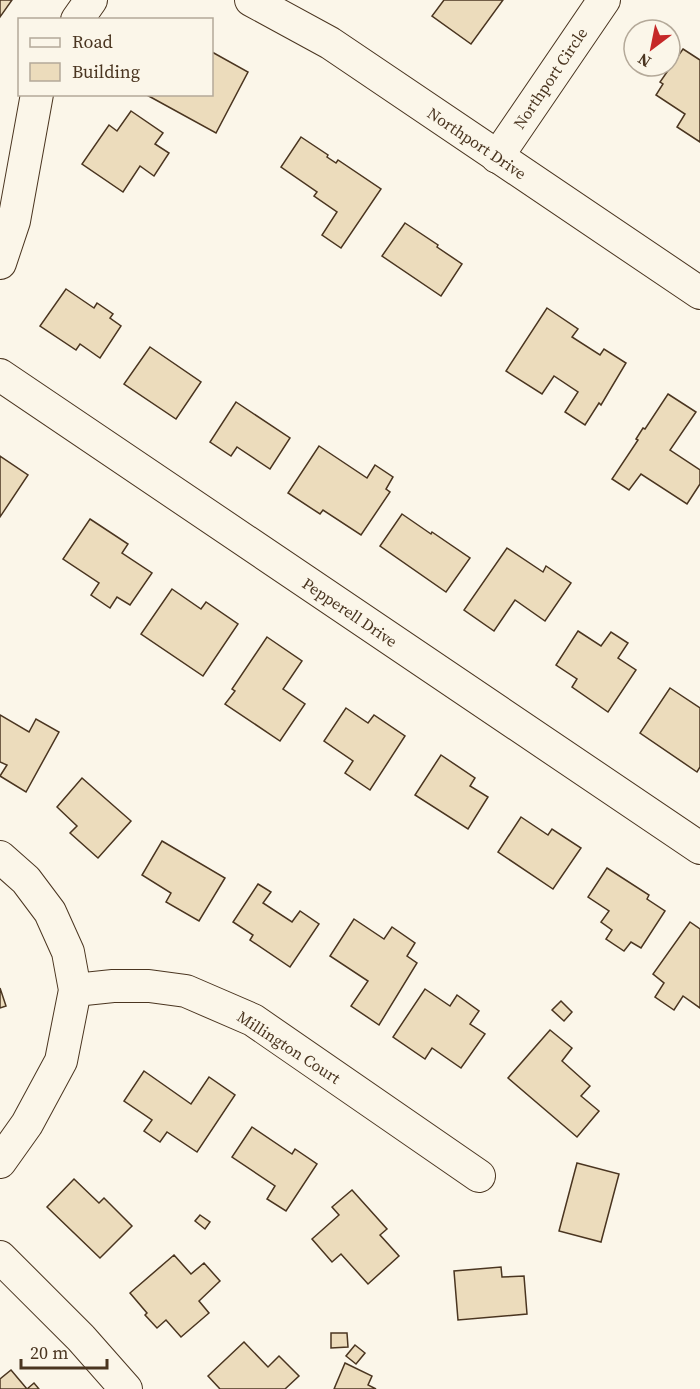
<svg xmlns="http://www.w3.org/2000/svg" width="700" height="1389" font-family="'Source Serif 4',serif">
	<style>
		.building { fill: #ecdcbc; stroke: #4a3520; stroke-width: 1.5 }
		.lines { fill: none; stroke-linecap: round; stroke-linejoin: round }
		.minor-casing { stroke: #4a3520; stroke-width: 34 }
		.minor { stroke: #fbf6e9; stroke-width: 32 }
		.labels { text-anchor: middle; stroke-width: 4.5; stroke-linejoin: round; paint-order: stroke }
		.street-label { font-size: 16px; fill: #4a3520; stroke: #fbf6e9 }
	</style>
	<rect width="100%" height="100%" fill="#fbf6e9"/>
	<g class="building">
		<polygon points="0,0 12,0 0,17"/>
		<polygon points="444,0 503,0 471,44 432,16"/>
		<polygon points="683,49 700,60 700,142 677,127 685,114 656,95 663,84 660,82"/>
		<polygon points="212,52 248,72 216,133 145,94 212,94"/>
		<polygon points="131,111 163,133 155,144 169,153 154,176 140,166 123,192 82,164 109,125 117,131"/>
		<polygon points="301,137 328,155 327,157 336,163 338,160 381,189 341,248 322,235 337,212 314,196 317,192 281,167"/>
		<polygon points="405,223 438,245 437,247 462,264 441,296 382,256"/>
		<polygon points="66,289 94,308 97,303 113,314 110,318 121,326 100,358 80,344 76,350 40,326"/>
		<polygon points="547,308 578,329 572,337 600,355 604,349 626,363 601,405 599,403 585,425 565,412 578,392 554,376 542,394 506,371"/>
		<polygon points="150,347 201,382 176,419 124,384"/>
		<polygon points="668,394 696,412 670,450 700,470 700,484 687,504 641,474 629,490 612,479 638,440 636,439 643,428 645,429"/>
		<polygon points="236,402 290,438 270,469 237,447 231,456 210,442"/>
		<polygon points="319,446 367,478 375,465 393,477 386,489 390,492 361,535 323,510 320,514 288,493"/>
		<polygon points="0,456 28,475 0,517"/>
		<polygon points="402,514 431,534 432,532 470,558 446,592 380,546"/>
		<polygon points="90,519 128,544 122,553 152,573 130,605 117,597 110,608 91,595 99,583 63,559"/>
		<polygon points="507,548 543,572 546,566 571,583 545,621 515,600 494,631 464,610"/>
		<polygon points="172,589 201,609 206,602 238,624 203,676 141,634"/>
		<polygon points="578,631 601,646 611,632 628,643 618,658 636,670 608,712 572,687 577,679 556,665"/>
		<polygon points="267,637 302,661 283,689 305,704 280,741 225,704 235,691 232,689"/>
		<polygon points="670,688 700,708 700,767 697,772 640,733"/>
		<polygon points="346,708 368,723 374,715 405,736 370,790 345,773 353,761 324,741"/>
		<polygon points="0,715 29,732 36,719 59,732 26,792 0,776 7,765 0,762"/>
		<polygon points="441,755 475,778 470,786 488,797 468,829 415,795"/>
		<polygon points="82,778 131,821 98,858 70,833 77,826 57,807"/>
		<polygon points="521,817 548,835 552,829 581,848 553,889 498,852"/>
		<polygon points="162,841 225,878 199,921 166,902 171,893 142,875"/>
		<polygon points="607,868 649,895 647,899 665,911 641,948 631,942 624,951 606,939 612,930 601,922 609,911 588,897"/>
		<polygon points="258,884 271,892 263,903 292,922 300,911 319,924 290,967 250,940 253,935 233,922"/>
		<polygon points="354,919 384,939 392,927 415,943 407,956 417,963 379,1025 351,1006 368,981 330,956"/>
		<polygon points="690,922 700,929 700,1008 683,996 674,1010 655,997 664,983 653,974"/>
		<polygon points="0,988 6,1006 0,1008"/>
		<polygon points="425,989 450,1006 457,995 479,1011 470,1024 485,1034 461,1068 432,1048 425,1059 393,1037"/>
		<polygon points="561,1001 572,1012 564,1021 552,1010"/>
		<polygon points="550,1030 572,1048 562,1061 590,1086 581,1096 599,1111 577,1137 508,1078"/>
		<polygon points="144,1071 191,1104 209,1077 235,1095 197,1152 167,1132 160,1142 144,1131 152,1120 124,1101"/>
		<polygon points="252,1127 292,1154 295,1149 317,1164 286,1211 267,1199 275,1186 232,1157"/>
		<polygon points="577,1163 619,1174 601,1242 559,1231"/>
		<polygon points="74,1179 99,1203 104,1198 132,1226 100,1258 47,1207"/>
		<polygon points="352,1190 387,1229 380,1235 399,1256 368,1284 341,1254 332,1262 312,1239 339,1215 332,1207"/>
		<polygon points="200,1215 210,1222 205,1229 195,1221"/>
		<polygon points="174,1255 191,1274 204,1263 220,1281 199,1301 209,1313 181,1337 166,1320 157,1328 145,1315 147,1313 130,1293"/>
		<polygon points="501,1267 502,1277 524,1276 527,1314 458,1320 454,1271"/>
		<polygon points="331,1333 347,1333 348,1347 331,1348"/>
		<polygon points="244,1342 268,1367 279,1356 299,1376 285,1389 220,1389 208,1376"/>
		<polygon points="355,1345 365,1353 356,1364 346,1356"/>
		<polygon points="345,1363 372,1376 368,1385 376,1389 334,1389"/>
		<polygon points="11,1370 27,1389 34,1383 39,1389 0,1389 0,1379"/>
	</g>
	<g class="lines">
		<g class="minor-casing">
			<g id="minor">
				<polyline points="251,0 330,43 700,293"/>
				<polyline points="77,20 91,0"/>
				<polyline points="497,157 604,0"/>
				<polyline points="0,263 14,221 37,94"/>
				<polyline points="0,375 700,848"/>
				<polyline points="0,857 26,880 50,912 68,952 75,990 61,1061 27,1124 0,1162"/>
				<polyline points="75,990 113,986 149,986 186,991 253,1020 479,1176"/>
				<polyline points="0,1257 81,1338 126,1389"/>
			</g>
		</g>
		<use href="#minor" class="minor"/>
	</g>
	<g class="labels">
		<g class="street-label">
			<text transform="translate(550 78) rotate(-56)" y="6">Northport Circle</text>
			<text transform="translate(477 143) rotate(34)" y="6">Northport Drive</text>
			<text transform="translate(350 612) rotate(34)" y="6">Pepperell Drive</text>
			<text transform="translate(289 1047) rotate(33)" y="6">Millington Court</text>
		</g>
	</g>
	<rect x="18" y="18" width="195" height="78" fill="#fbf6e9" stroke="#b4a999" stroke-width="1.5"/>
	<rect x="30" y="38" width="30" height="9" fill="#fbf6e9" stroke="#b4a999" stroke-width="1.5"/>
	<text x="72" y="48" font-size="18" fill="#4a3520">Road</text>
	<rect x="30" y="63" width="30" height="18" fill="#ecdcbc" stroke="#b4a999" stroke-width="1.5"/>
	<text x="72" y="78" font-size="18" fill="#4a3520">Building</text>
	<g transform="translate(652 48) rotate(212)"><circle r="28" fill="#fbf6e9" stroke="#b4a999" stroke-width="1.5"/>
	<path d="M0-4.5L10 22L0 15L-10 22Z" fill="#c62828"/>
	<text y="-9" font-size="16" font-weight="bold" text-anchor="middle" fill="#4a3520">N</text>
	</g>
	<path d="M21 1359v9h86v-9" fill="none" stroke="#4a3520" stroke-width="3"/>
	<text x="30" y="1359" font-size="18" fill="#4a3520" stroke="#fbf6e9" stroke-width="4.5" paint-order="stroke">20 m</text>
</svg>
